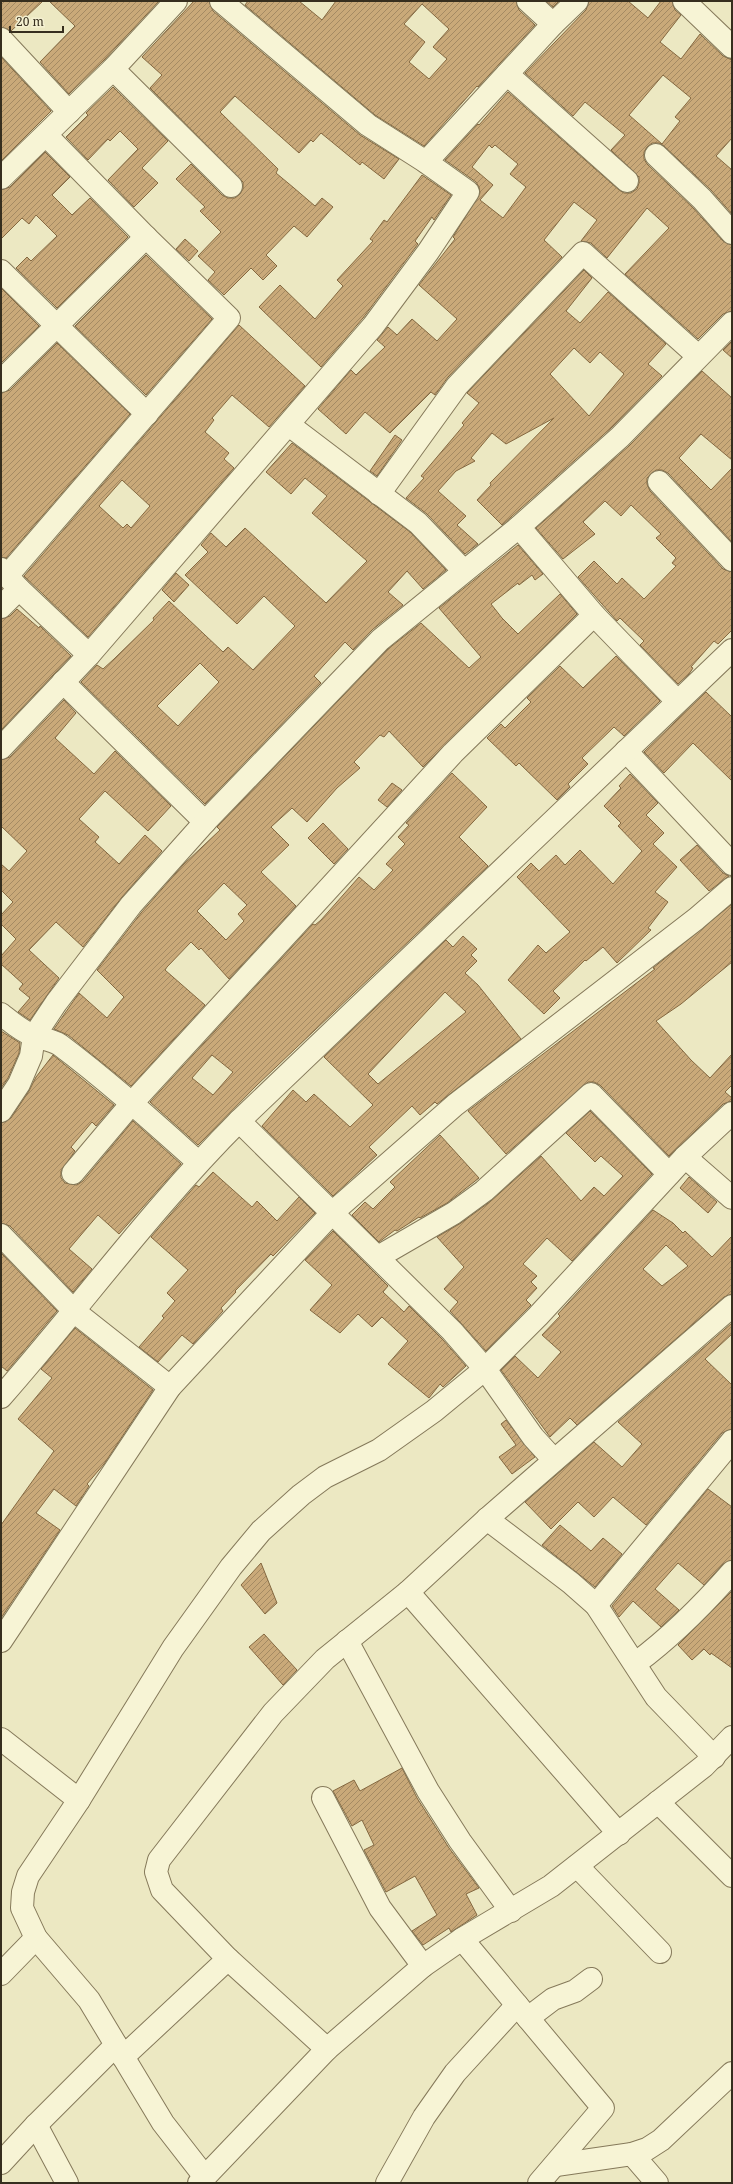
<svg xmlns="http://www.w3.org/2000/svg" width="733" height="2184" font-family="'Noto Serif',serif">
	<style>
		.building { fill: url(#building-hatch); stroke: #846840; fill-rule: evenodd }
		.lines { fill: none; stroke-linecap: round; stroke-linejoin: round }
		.minor-casing { stroke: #85795a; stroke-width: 24 }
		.minor { stroke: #f7f4d5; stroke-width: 22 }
	</style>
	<defs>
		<pattern id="building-hatch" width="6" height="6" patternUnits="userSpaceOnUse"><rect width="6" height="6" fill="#c9a979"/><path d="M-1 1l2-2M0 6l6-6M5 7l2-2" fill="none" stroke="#a48a63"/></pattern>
	</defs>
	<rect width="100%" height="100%" fill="#ece8c2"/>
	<g class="building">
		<polygon points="1,1 43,1 11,31 1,27"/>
		<polygon points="49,1 159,1 104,60 69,94 40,62 75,26"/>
		<polygon points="194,1 209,1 213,11 360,135 399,159 384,179 362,162 360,165 321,133 313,142 311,140 299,153 235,96 220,112 278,169 276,173 294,188 315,206 322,198 333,207 307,237 294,226 266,255 277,266 263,280 251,268 224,295 208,280 215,272 198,256 221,232 200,211 205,207 176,179 191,164 222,195 228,198 235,198 240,194 243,189 243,182 150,88 162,75 142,57"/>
		<path d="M248,1H299L322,20L336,1H516L519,10L535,25L478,87L477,86L424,146L375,115L245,5ZM422,4L449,29L433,47L447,59L429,79L409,62L425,42L404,24Z"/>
		<polygon points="546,1 559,1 553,7"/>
		<path d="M589,1H628L648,18L661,1H672L675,10L681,15L660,42L681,59L700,34L723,56L732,60V138L716,156L732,170V214L711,190L664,146L659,143H652L647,147L644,152V159L647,164L693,208L723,241L732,245V311L723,314L698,339L625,274L669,228L647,208L607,258L591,243L581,241L597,220L574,202L544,240L562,257L448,377L435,395L431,392L390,433L365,412L346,434L318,409L351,370L356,375L385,347L377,340L388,327L397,335L412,319L437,341L457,319L419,285L455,239L453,237L480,193L479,187L476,182L445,160L478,124L479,125L508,92L619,190L624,193H631L637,189L639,183V177L611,150L625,135L585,102L573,116L525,73L586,10ZM663,75L691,98L675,117L680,121L662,144L629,115ZM489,145L492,148L495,145L518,164L510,174L526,187L503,218L480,200L493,185L472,167Z"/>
		<polygon points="1,57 51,111 1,161"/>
		<polygon points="113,87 168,141 142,168 158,183 134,207 108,180 138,149 120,131 110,141 108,139 88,160 66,137 88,115 86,113"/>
		<polygon points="45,152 70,177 52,195 72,215 90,198 128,237 57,308 16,268 27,257 31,261 57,236 36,215 29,224 22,218 1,239 1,190 10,187"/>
		<polygon points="422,175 451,195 434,220 432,217 415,241 418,244 363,318 321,367 259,307 280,285 315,319 343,286 337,280 373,241 370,239 384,220 387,222"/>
		<polygon points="185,239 198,251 189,261 176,249"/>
		<polygon points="146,255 212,319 146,395 75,326"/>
		<path d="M584,270L592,278L566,311L580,323L608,292L666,344L648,364L662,376L611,428L502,525L477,500L491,485L490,483L554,418L506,444L492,433L471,458L475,461L456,471L438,491L466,516L457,525L478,544L465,554L427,514L406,498L424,478L421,476L464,425L462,423L479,403L467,393ZM574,348L590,363L600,352L624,374L589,416L550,374Z"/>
		<polygon points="1,288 39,326 1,363"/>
		<path d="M239,325L305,386L269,427L232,395L212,418L214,420L205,432L229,453L224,459L234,468L88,637L24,576ZM122,480L150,506L131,528L127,524L123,528L99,506Z"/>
		<polygon points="732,341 732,358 723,350"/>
		<polygon points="57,343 130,414 6,558 1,557 1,393 10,390"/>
		<polygon points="702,371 732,398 732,460 701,434 679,458 711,490 732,468 732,542 668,473 662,470 656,470 647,478 647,484 650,491 723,569 732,572 732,630 718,644 714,641 691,667 693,668 689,674 678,684 640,645 644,641 620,618 617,621 578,577 594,561 617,584 622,578 644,599 676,566 672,563 676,558 656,538 661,534 631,505 621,516 605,501 583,522 595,534 563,559 536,528 629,446"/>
		<polygon points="395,435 402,440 377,476 370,471"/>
		<path d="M292,443L410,532L446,570L423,589L407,571L388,592L403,605L372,630L353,650L345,642L314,676L321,683L205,804L81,682L97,665L103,669L114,659L154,620L153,618L169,601L223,652L228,647L253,670L295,626L264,596L237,624L185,575L208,552L201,545L211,533L226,547L245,528L326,603L367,561L312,513L327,496L305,478L291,494L266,472ZM200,663L219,682L178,726L157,706Z"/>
		<path d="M518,545L543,574L535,580L532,575L519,585L518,583L491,604L502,618L518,634L560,594L577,614L423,767L389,731L384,737L380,735L354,762L360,768L337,788L307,822L292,808L271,827L289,845L261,872L296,906L229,979L201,948L199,950L191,942L167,967L165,970L205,1005L131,1086L68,1035L54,1029L79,993L107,1018L124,997L97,970L141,913L183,865L220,830L217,827L388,649L421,623L469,668L481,657L439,608ZM224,883L247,905L238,914L244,921L226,940L197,911Z"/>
		<polygon points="176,573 189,585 174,602 162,590"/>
		<polygon points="17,609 39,628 40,626 71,656 1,730 1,619 10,616"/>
		<polygon points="616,656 660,701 624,736 614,727 582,758 588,764 568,784 570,787 557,800 519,763 516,766 487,738 501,724 505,728 531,702 527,698 560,666 583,688"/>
		<polygon points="706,692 732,717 732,781 693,743 664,773 644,752"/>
		<polygon points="64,700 76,713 55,738 94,774 115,751 171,806 148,831 105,791 79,819 99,837 95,842 119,864 145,835 162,851 122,897 83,947 56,922 29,950 59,978 30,1020 18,1012 30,998 19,989 23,984 1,964 1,956 16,939 1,924 1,915 13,902 1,890 1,864 9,871 27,851 1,826 1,760 10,757"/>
		<path d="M452,773L487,807L459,837L488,866L257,1085L198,1145L150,1102L313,924L315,925L321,920L359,877L374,890L393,870L386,864L405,844L398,837L409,825L406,823ZM212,1055L233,1072L213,1095L192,1078Z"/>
		<polygon points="630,774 658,803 646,815 664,833 653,844 677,867 655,892 668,902 648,928 651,930 617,963 603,947 586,961 585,960 553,991 560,998 544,1014 508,980 538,945 546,953 570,932 517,877 531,863 539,871 556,855 565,865 580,850 613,884 642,851 618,826 621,823 604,806 621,788 619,786"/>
		<polygon points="392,783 402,790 387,807 378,800"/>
		<polygon points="323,823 348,849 334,864 308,838"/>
		<polygon points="697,845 723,873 729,876 709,891 680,860"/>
		<polygon points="732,904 732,962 681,1004 656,1021 691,1060 710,1078 732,1054 732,1085 725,1092 732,1098 732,1101 723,1104 669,1156 600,1085 594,1082 588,1082 506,1154 468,1111 655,969 653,968"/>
		<path d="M463,936L477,949L471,955L477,961L465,973L478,985L521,1039L437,1104L435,1102L420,1115L412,1106L369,1147L377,1155L333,1196L262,1126L293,1090L306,1102L314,1094L350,1127L373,1105L324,1057L446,940L453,947ZM445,992L466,1012L378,1084L368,1074Z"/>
		<polygon points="1,1031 20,1043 19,1053 8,1078 1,1088"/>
		<polygon points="53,1055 114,1105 96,1126 92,1122 71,1147 75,1151 61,1171 61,1178 65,1183 77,1185 83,1181 133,1121 181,1164 119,1234 98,1215 69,1249 92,1269 73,1292 10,1226 1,1223 1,1123 11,1118 29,1091 36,1077"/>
		<polygon points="590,1111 652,1174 572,1261 547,1238 523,1264 537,1276 531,1282 537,1288 526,1300 531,1305 486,1351 450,1311 458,1302 444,1289 464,1267 437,1237 461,1223 491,1201 541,1156 581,1201 594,1187 604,1196 623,1176 601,1156 595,1162 566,1133"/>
		<polygon points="440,1135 479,1178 447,1203 420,1218 419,1217 397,1231 395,1230 379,1242 352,1215 365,1202 373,1209 395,1187 390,1182"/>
		<polygon points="213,1172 252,1207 257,1201 277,1221 299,1197 315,1213 273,1256 271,1254 235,1291 236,1292 221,1308 223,1311 193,1344 182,1335 158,1362 139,1347 164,1318 162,1316 175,1301 167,1293 188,1270 151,1237 196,1185 199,1187"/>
		<polygon points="689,1177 717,1202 708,1213 680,1188"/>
		<path d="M653,1210L673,1223L683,1233L685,1231L712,1257L732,1236V1294L724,1297L577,1425L570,1418L550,1437L501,1370L515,1356L538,1378L561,1352L542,1335L560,1316L558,1314ZM666,1245L688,1266L662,1286L643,1269Z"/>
		<polygon points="333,1231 388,1286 383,1292 404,1312 409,1306 443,1340 466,1366 443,1387 440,1384 429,1398 388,1364 408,1341 382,1317 372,1327 358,1314 340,1333 310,1310 332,1285 305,1260"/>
		<polygon points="1,1253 57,1311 7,1371 1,1366"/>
		<polygon points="732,1323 732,1334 705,1359 732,1385 732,1429 722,1433 646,1525 613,1497 594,1517 578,1502 551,1529 525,1502 594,1442 622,1467 642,1444 618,1422"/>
		<polygon points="75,1328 153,1390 104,1464 87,1484 89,1486 76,1506 54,1489 36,1513 60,1530 1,1618 1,1525 54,1451 18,1419 52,1378 41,1369"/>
		<polygon points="506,1420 535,1457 512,1474 499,1457 516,1445 501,1424"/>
		<polygon points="708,1489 732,1507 732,1560 723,1564 704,1585 678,1563 655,1589 679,1610 661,1627 633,1601 619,1617 612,1606"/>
		<polygon points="560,1525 591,1551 603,1538 622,1554 595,1587 542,1545"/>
		<polygon points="261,1563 277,1603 265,1614 241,1585"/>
		<polygon points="732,1591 732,1668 711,1653 710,1655 704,1649 692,1660 678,1645"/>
		<polygon points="264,1634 297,1670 283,1685 249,1647"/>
		<polygon points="402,1768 417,1798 449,1848 479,1888 466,1894 477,1915 451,1932 449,1928 423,1945 412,1931 437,1915 415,1876 386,1892 364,1850 374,1845 362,1820 352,1826 333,1791 354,1780 360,1791"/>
	</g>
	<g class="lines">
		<g class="minor-casing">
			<g id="minor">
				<polyline points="528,1 553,24"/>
				<polyline points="684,1 732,47"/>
				<polyline points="1,39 69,112"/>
				<polyline points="113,69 231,186"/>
				<polyline points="507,74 627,181"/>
				<polyline points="656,155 702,199 732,233"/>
				<polyline points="426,162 553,24 577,1"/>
				<polyline points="1,178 113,69 176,1"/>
				<polyline points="1,271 147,414"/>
				<polyline points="1,381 146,237"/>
				<polyline points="289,425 418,523 464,571"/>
				<polyline points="659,482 732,560"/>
				<polyline points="379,494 457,386 583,253 698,356"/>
				<polyline points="519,527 594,615 677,701"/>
				<polyline points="1,569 19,589 89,655"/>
				<polyline points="7,576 229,318 146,237 46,135"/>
				<polyline points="1,607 19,589"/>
				<polyline points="63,682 205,822"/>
				<polyline points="1,748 89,655 373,326 428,252 468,192 426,162 368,125 221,1"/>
				<polyline points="626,751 732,864"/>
				<path d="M1,1014C11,1022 21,1031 34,1036C42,1039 52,1040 60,1045C108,1081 153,1122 198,1162"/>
				<polyline points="1,1111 19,1084 31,1056 34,1036 56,1003 131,905 205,822 380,640 519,527 620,437 732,323"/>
				<polyline points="239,1121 452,1331 485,1369 533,1437 554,1460"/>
				<polyline points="685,1157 732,1198"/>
				<polyline points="73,1173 132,1103 453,753 594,615"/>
				<polyline points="1,1235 75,1312 170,1387"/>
				<polyline points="378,1257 454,1213 484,1191 591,1094 669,1174"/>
				<path d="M1,1397C81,1306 153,1207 239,1121L732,650"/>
				<polyline points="487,1519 571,1583 596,1605 656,1697 714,1757"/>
				<polyline points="408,1592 619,1834"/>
				<polyline points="596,1605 732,1441"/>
				<polyline points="1,1641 170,1387 333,1212 455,1105 696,919 732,888"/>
				<polyline points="347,1641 428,1791 460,1841 511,1911"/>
				<path d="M636,1663C671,1637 703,1605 732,1572"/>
				<polyline points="1,1739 79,1800"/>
				<polyline points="323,1798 380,1908 423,1966"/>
				<polyline points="658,1802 732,1876"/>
				<polyline points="577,1866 660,1952"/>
				<polyline points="462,1939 603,2108 539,2183"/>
				<polyline points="1,1974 36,1938"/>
				<polyline points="528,2018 553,1999 575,1991 591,1979"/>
				<polyline points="327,2049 228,1959 162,1890 156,1872 159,1860 273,1713 325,1659 408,1592 487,1519 732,1306"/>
				<polyline points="123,2057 228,1959"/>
				<polyline points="36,2125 67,2183"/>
				<polyline points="632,2154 657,2183"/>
				<polyline points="1,2163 36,2125 116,2045"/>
				<polyline points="556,2165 632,2154 647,2149 661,2140 732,2073"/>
				<polyline points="205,2177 163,2123 89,2000 36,1938 22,1908 23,1892 28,1876 79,1800 173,1648 231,1567 261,1531 301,1495 325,1477 379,1450 434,1411 485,1369 538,1316 685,1157 732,1113"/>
				<polyline points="199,2183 327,2049 423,1966 462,1939 551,1886 704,1766 732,1737"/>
				<polyline points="387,2183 424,2117 455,2073 517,2005"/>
			</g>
		</g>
		<use href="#minor" class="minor"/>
	</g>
	<rect width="733" height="2184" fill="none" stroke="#362e1e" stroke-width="4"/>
	<path d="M10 26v6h53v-6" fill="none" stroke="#362e1e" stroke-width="2"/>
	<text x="16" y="26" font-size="12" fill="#362e1e" stroke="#f4f0d1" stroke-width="3" paint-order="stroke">20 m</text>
</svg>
